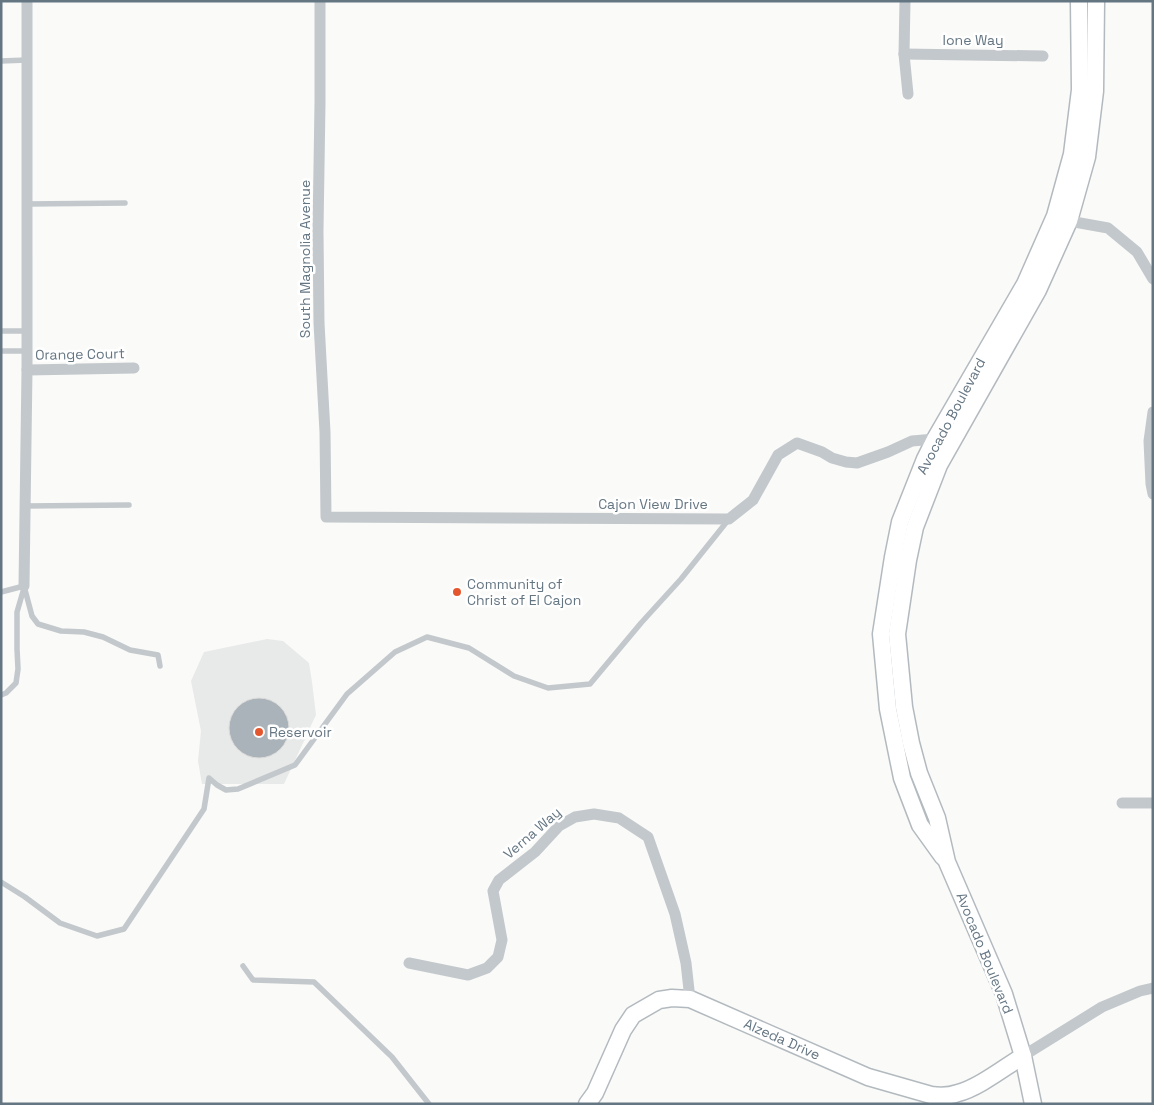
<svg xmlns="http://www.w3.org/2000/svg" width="1154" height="1105" font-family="'Space Grotesk',sans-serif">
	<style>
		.built { fill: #e8e9e9 }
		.building { fill: #aab3b9; stroke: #dcdcda }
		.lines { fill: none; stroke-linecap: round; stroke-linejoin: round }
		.secondary-casing { stroke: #b3babf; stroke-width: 19 }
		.lane { stroke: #c3c8cc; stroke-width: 5.5 }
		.street { stroke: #c3c8cc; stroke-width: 11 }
		.secondary { stroke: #fff; stroke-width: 16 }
		.poi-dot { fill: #e4572e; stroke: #fff; stroke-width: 2 }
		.labels { text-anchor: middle; stroke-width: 5; stroke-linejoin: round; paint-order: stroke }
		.street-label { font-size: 14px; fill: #657683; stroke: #fff }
		.poi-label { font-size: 14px; fill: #657683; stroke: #fff; text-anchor: start }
	</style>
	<rect width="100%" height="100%" fill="#fafaf8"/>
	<polygon class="built" points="267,639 283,641 309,663 312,682 316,715 306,736 306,739 304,741 284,784 202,784 198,761 201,731 191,681 204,652"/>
	<circle class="building" cx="259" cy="728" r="30"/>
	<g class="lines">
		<g class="secondary-casing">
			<g id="secondary">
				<polyline points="943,857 920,825 902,778 888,709 881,634 893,557 900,522 925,459 935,439 1025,284 1055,216 1072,154 1080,90 1079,1"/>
				<path d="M587,1104L595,1093L623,1030L633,1015L659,1000L672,998L690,999L868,1077L931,1095C939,1096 950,1096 958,1093C978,1088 1005,1067 1023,1056"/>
				<polyline points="1033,1104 1023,1056 1004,994 947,862 937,818 919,773 911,743 904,707 897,634 908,560 915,527 939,465 1038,290 1069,221 1087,157 1095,91 1096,1"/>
			</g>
		</g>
		<g class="lane">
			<polyline points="1,61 27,60"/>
			<polyline points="27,204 125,203"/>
			<polyline points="1,331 27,331"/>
			<polyline points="1,351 27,351"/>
			<polyline points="25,506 129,505"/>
			<polyline points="24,586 32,616 38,624 61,631 84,632 103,637 130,650 158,655 160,666"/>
			<polyline points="1,592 24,586"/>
			<polyline points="1,695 6,693 16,683 18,669 17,649 17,612 24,588"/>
			<polyline points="1,882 25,897 60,923 97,936 124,929 204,809 209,778 217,785 226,790 238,789 295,765 347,694 395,652 427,637 469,648 514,676 548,688 590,684 641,623 681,579 729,519"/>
			<polyline points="243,966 253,980 314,982 392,1057 429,1104"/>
		</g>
		<g class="street">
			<polyline points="320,1 320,103 318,231 319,323 325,432 326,517 729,519 753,500 778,455 797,443 822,452 832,458 846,462 857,463 888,452 912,441 935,439"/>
			<polyline points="905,1 904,54 908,94"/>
			<polyline points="904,54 1043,56"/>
			<polyline points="1069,221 1108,228 1137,252 1153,279"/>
			<polyline points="27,370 134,368"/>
			<polyline points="1153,412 1149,441 1151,484 1153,494"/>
			<polyline points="24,586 27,370 27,1"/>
			<polyline points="1122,803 1153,803"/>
			<polyline points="409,963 468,975 487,968 498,957 502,940 493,891 499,880 535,852 559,826 575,817 594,814 619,818 648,837 675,914 686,963 690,999"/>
			<polyline points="1023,1056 1102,1007 1140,991 1153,988"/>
		</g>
		<use href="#secondary" class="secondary"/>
	</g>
	<g class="poi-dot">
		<circle cx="457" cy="592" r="5"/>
		<circle cx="259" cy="732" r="5"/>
	</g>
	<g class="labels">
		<g class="street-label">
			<text x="973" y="45">Ione Way</text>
			<text transform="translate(305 259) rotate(-90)" y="5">South Magnolia Avenue</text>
			<text transform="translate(80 354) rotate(-1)" y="5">Orange Court</text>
			<text transform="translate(951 416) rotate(-62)" y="5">Avocado Boulevard</text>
			<text x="653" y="509">Cajon View Drive</text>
			<text transform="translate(532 833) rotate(-41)" y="5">Verna Way</text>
			<text transform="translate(985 953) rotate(68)" y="5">Avocado Boulevard</text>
			<text transform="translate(782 1039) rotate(24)" y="5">Alzeda Drive</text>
		</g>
		<g class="poi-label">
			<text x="467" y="589">Community of<tspan x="467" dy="16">Christ of El Cajon</tspan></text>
			<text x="269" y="737">Reservoir</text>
		</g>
	</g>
	<rect width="1154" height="1105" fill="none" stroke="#657683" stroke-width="5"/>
</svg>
